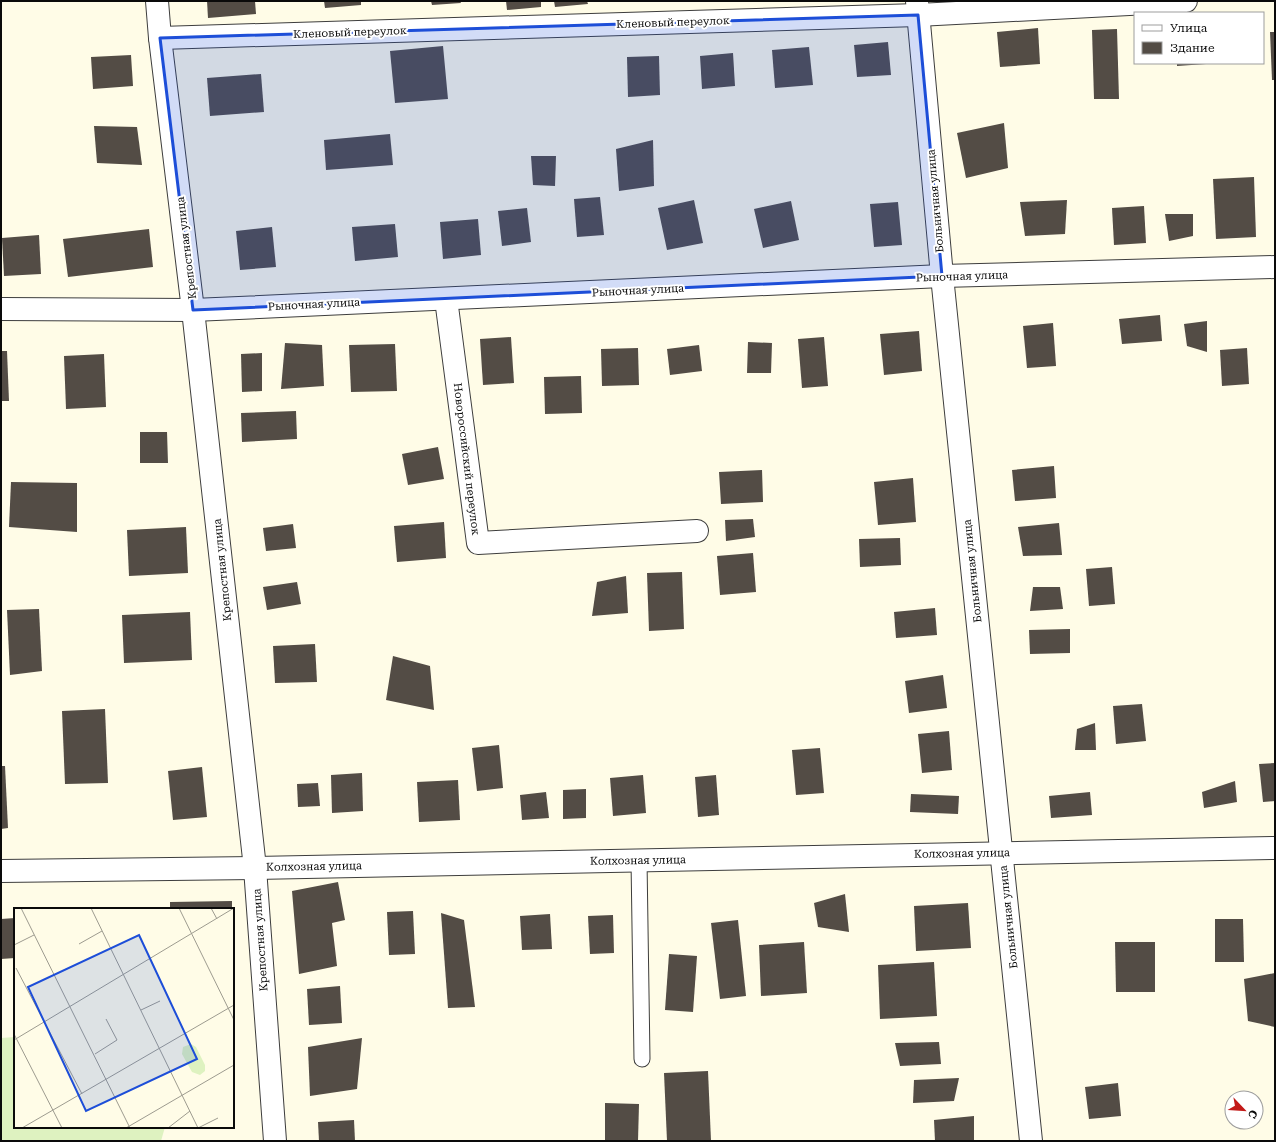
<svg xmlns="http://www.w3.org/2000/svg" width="1276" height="1142" font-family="'Roboto Serif',serif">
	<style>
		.pitch { fill: #def2c0 }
		.building { fill: #534c45 }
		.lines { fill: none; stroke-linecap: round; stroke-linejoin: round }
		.lane-casing { stroke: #3d3d3d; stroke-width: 17 }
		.street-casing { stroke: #3d3d3d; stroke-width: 24 }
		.lane { stroke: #fff; stroke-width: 15 }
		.street { stroke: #fff; stroke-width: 22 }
		.marked { fill: #1d4ed8; fill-opacity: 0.2; stroke: #1d4ed8; stroke-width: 3; stroke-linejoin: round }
		.labels { text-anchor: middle; stroke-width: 4; stroke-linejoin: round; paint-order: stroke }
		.street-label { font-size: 11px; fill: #0a0a0a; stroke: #fff }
		.inset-road { fill: none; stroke: #9d9b8f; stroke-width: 1 }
		.view { fill: #1d4ed8; fill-opacity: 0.15; stroke: #1d4ed8; stroke-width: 2 }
		.inset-edge { fill: none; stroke: #0a0a0a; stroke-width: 2 }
	</style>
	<rect width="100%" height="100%" fill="#fffce7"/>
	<polygon class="pitch" points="15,1037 15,1127 165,1127 161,1141 1,1141 1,1038"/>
	<g class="building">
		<polygon points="207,1 255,1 256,14 208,18"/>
		<polygon points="324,1 361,1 361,5 325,8"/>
		<polygon points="431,1 460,1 461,3 432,5"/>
		<polygon points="506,1 541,1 541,7 507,10"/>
		<polygon points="554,1 587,1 588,4 555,7"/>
		<polygon points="1038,28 1040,64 1000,67 997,32"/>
		<polygon points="1117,29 1119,99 1094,99 1092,30"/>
		<polygon points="1270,32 1275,32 1275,80 1272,80"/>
		<polygon points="888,42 891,75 857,77 854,45"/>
		<polygon points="443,46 448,99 395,103 390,51"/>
		<polygon points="809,47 813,85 775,88 772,50"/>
		<polygon points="733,53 735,86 702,89 700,56"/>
		<polygon points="131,55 133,86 93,89 91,57"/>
		<polygon points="659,56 660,95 628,97 627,57"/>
		<polygon points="1177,63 1206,63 1206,64 1177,66"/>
		<polygon points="261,74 264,112 210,116 207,78"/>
		<polygon points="1004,123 1008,168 966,178 957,133"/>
		<polygon points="94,126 137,127 142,165 97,163"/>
		<polygon points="390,134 393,165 326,170 324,140"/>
		<polygon points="653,140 654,186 619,191 616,149"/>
		<polygon points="531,156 556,156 555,186 533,185"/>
		<polygon points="1254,177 1256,237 1216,239 1213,179"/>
		<polygon points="600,197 604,235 577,237 574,199"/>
		<polygon points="694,200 703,243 667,250 658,208"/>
		<polygon points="1067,200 1065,234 1025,236 1020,202"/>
		<polygon points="791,201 799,240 763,248 754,209"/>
		<polygon points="898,202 902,245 874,247 870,204"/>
		<polygon points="1144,206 1146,243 1114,245 1112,208"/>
		<polygon points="527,208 531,242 502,246 498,211"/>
		<polygon points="1165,214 1193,214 1193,236 1169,241"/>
		<polygon points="478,219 481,255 443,259 440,222"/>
		<polygon points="395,224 398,257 355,261 352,227"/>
		<polygon points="272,227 276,267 240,270 236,231"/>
		<polygon points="149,229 153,267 68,277 63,239"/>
		<polygon points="39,235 41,274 4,276 2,238"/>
		<polygon points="1160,315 1162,341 1122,344 1119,319"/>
		<polygon points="1207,321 1207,352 1187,346 1184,324"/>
		<polygon points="1053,323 1056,366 1027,368 1023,326"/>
		<polygon points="919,331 922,371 884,375 880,334"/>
		<polygon points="511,337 514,383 483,385 480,339"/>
		<polygon points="824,337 828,386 802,388 798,339"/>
		<polygon points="748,342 772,343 771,373 747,373"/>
		<polygon points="285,343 322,345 324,386 281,389"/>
		<polygon points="395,344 397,391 351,392 349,345"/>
		<polygon points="699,345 702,371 670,375 667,349"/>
		<polygon points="638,348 639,385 602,386 601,349"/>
		<polygon points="1247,348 1249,384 1222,386 1220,350"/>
		<polygon points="1,351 7,351 9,401 1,401"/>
		<polygon points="262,353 262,391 242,392 241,354"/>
		<polygon points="104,354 106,407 66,409 64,356"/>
		<polygon points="581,376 582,413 545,414 544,377"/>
		<polygon points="296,411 297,439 242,442 241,413"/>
		<polygon points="140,432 167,432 168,463 140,463"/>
		<polygon points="438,447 444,479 408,485 402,454"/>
		<polygon points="1054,466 1056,498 1015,501 1012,470"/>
		<polygon points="762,470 763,502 721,504 719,472"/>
		<polygon points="913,478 916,522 878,525 874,482"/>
		<polygon points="11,482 77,483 77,532 9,527"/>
		<polygon points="753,519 755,537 726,541 725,520"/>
		<polygon points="444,522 446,558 397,562 394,526"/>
		<polygon points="1059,523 1062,555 1023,556 1018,527"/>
		<polygon points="293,524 296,548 266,551 263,528"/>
		<polygon points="186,527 188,573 129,576 127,530"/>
		<polygon points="900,538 901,565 860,567 859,539"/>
		<polygon points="753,553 756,592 720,595 717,556"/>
		<polygon points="1112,567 1115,604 1089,606 1086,569"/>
		<polygon points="682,572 684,629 649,631 647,573"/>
		<polygon points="626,576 628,613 592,616 597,582"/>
		<polygon points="297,582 301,604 267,610 263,587"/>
		<polygon points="1033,587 1060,587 1063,609 1030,611"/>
		<polygon points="935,608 937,635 896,638 894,612"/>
		<polygon points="39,609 42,671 10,675 7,610"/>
		<polygon points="190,612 192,660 124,663 122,615"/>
		<polygon points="1070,629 1070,653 1030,654 1029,630"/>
		<polygon points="315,644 317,682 275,683 273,646"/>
		<polygon points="393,656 430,666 434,710 386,700"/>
		<polygon points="943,675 947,708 909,713 905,681"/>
		<polygon points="1142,704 1146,741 1116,744 1113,706"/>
		<polygon points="105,709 108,783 65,784 62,711"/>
		<polygon points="1095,723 1096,750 1075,750 1077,729"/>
		<polygon points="949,731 952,770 922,773 918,734"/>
		<polygon points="499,745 503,788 477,791 472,748"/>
		<polygon points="820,748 824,793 796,795 792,750"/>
		<polygon points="1275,763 1275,801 1263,802 1259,764"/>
		<polygon points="1,766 5,766 8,828 1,829"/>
		<polygon points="202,767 207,817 173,820 168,771"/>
		<polygon points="362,773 363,811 332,813 331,775"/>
		<polygon points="643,775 646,813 613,816 610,778"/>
		<polygon points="716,775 719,815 698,817 695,777"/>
		<polygon points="458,780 460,820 419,822 417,782"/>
		<polygon points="1235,781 1237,802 1204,808 1202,792"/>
		<polygon points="318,783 320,806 298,807 297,784"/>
		<polygon points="586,789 586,818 563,819 563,790"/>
		<polygon points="546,792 549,818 522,820 520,795"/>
		<polygon points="1090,792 1092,815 1051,818 1049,796"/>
		<polygon points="911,794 959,796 958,814 910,812"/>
		<polygon points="338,882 345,920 332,923 337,966 299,974 292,891"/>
		<polygon points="845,894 849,932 818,927 814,903"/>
		<polygon points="232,901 232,909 170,909 170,902"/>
		<polygon points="968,903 971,948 916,951 914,906"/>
		<polygon points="413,911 415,954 389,955 387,912"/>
		<polygon points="441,913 464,920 475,1007 448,1008"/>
		<polygon points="550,914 552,949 522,950 520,916"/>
		<polygon points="613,915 614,953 590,954 588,916"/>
		<polygon points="15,918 15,958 1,959 1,919"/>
		<polygon points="1215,919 1243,919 1244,962 1215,962"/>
		<polygon points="738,920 746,996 720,999 711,923"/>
		<polygon points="804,942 807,993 761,996 759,945"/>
		<polygon points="1115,942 1155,942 1155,992 1116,992"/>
		<polygon points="669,954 697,956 693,1012 665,1010"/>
		<polygon points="934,962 937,1016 880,1019 878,965"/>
		<polygon points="1275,973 1275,1027 1248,1021 1244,979"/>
		<polygon points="340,986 342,1023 309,1025 307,989"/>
		<polygon points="362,1038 357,1089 310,1096 308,1047"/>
		<polygon points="939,1042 941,1064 900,1066 895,1043"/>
		<polygon points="708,1071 711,1141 667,1141 664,1073"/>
		<polygon points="959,1078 954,1101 913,1103 914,1080"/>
		<polygon points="1118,1083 1121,1116 1089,1119 1085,1087"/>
		<polygon points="605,1103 639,1104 638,1141 605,1141"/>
		<polygon points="974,1116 974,1141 935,1141 934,1120"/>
		<polygon points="354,1120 355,1141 319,1141 318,1122"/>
	</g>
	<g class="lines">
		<g class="lane-casing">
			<polyline id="lane" points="639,860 642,1059"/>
		</g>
		<g class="street-casing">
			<g id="street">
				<polyline points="157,1 160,38 193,310 255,868 275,1141"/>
				<polyline points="917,1 942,276 1031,1141"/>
				<polyline points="160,38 918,15 1186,1"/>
				<polyline points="446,299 478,543 697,531"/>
				<polyline points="1,309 193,310 942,276 1275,267"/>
				<polyline points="1,871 255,868 1275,848"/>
			</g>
		</g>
		<use href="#lane" class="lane"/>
		<use href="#street" class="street"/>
	</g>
	<path class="marked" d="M918,15L942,276L193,310L160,38Z"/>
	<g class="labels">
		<g class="street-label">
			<text transform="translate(673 22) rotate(-2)" y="4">Кленовый переулок</text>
			<text transform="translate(350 32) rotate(-2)" y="4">Кленовый переулок</text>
			<text transform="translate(935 201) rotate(-95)" y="4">Больничная улица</text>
			<text transform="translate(186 248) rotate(-97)" y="4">Крепостная улица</text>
			<text transform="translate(962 276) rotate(-2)" y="4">Рыночная улица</text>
			<text transform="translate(638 290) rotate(-3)" y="4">Рыночная улица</text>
			<text transform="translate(314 304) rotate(-3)" y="4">Рыночная улица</text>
			<text transform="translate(467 459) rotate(83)" y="4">Новороссийский переулок</text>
			<text transform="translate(222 570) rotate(-96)" y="4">Крепостная улица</text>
			<text transform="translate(972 571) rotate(-96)" y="4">Больничная улица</text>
			<text transform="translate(962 853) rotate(-1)" y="4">Колхозная улица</text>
			<text transform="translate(638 860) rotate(-1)" y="4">Колхозная улица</text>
			<text transform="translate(314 866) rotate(-1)" y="4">Колхозная улица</text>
			<text transform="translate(1008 917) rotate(-96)" y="4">Больничная улица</text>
			<text transform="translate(260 940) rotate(-94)" y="4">Крепостная улица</text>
		</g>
	</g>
	<g transform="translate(14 908)">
		<rect width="220" height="220" fill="#fffce7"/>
		<path d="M177,136L182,139L191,157V163L186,167L178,164L168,146L169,139Z" fill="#def2c0"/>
		<path class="inset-road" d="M7,0L116,220M77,0L184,220M165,0L220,112M197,0L203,11M65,36L88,23M0,37L20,27M2,60L68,186M127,102L146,93M0,126L48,220M0,132L220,0M81,146L103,132L92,111M8,220L220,97M112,220L220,157M154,220L176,203M184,220L204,210"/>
		<path class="view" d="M125,27L183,151L72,203L14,79Z"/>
		<rect width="220" height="220" class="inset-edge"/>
	</g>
	<rect width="1276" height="1142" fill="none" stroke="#0a0a0a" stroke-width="4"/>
	<rect x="1134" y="12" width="130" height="52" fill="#ffffff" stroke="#9d9d9d"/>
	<rect x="1142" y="25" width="20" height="6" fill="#ffffff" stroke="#9d9d9d"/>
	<text x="1170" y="32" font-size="12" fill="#0a0a0a">Улица</text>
	<rect x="1142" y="42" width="20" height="12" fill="#534c45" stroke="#9d9d9d"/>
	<text x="1170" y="52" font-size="12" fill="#0a0a0a">Здание</text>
	<g transform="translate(1244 1110) rotate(115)"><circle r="19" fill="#ffffff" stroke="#9d9d9d"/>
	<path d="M0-3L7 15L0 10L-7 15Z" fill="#c31a18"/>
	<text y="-6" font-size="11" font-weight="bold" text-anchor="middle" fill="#0a0a0a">С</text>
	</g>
</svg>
